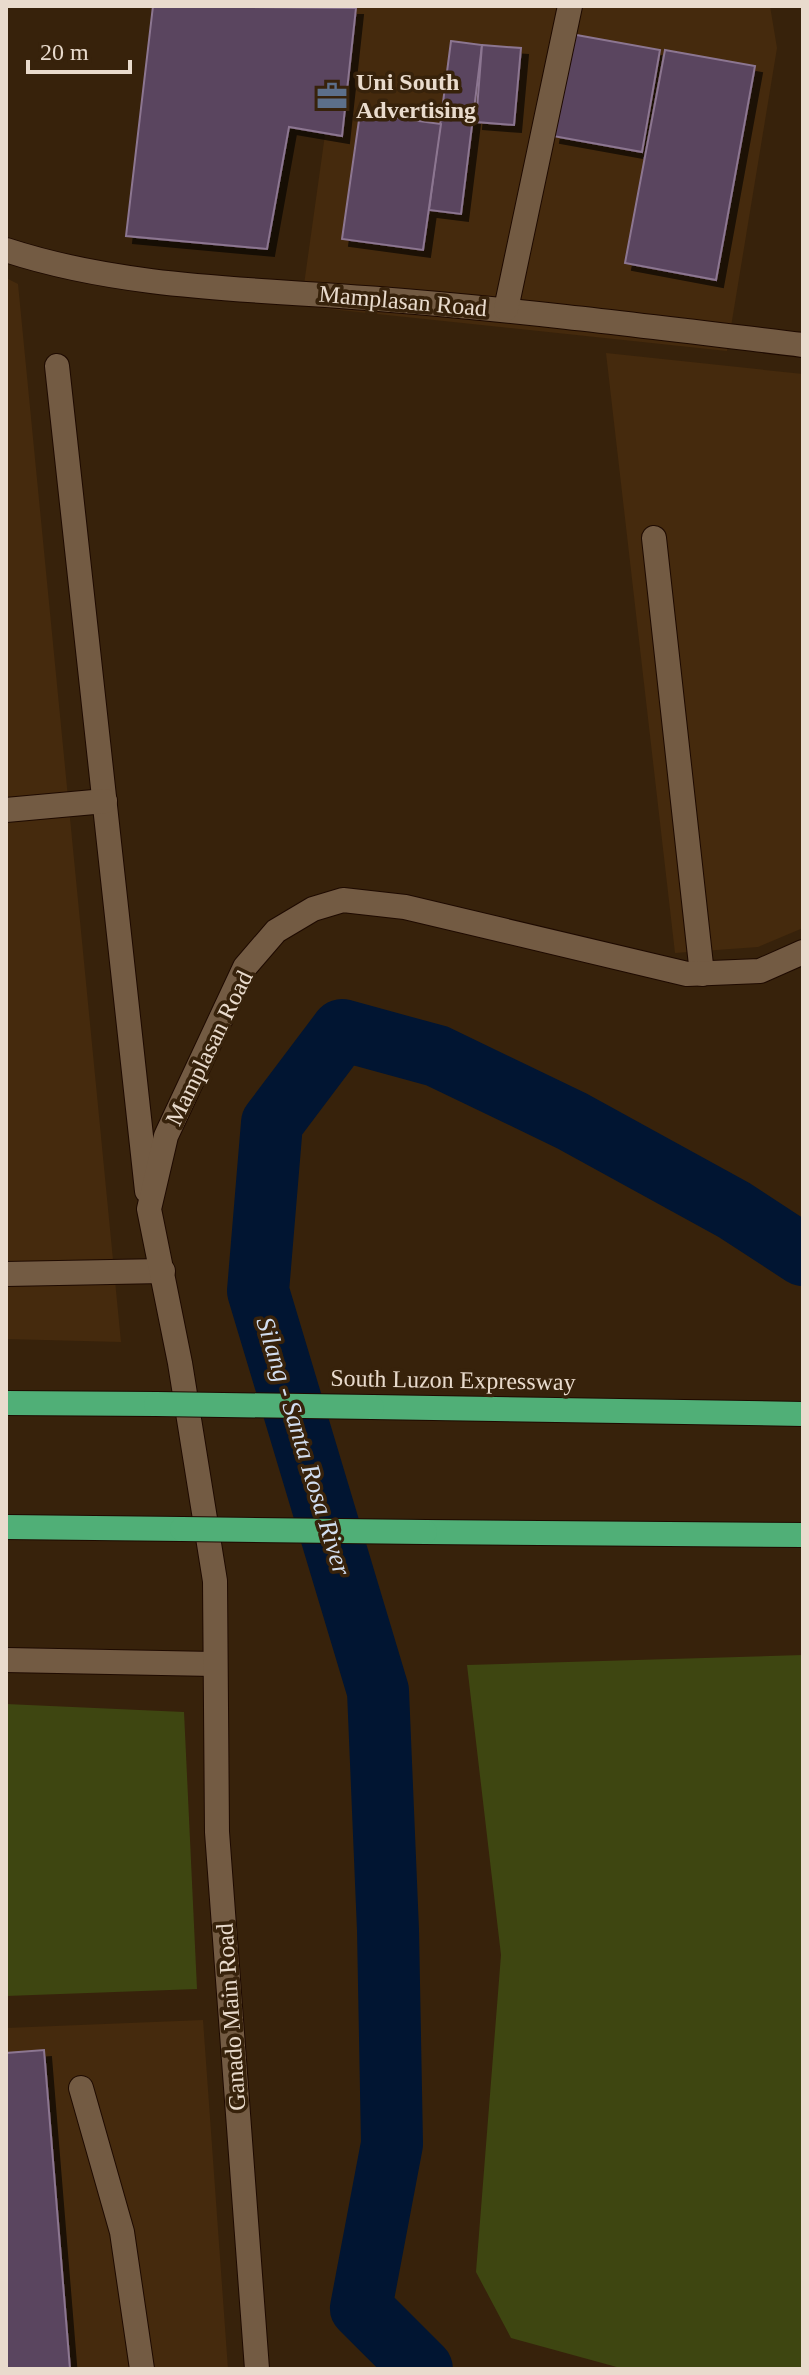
<svg xmlns="http://www.w3.org/2000/svg" width="809" height="2375" font-family="'Times New Roman',serif">
	<style>
		.built { fill: #452a0d }
		.green { fill: #3e4611 }
		.lines { fill: none; stroke-linecap: round; stroke-linejoin: round }
		.river { stroke: #011532; stroke-width: 62 }
		.building { fill: #5a455f; stroke: #8c7691; stroke-width: 2; filter: url(#shadow) }
		.minor-casing { stroke: #1e0a00; stroke-width: 26 }
		.highway-casing { stroke: #1e0a00; stroke-width: 26 }
		.minor { stroke: #735b43; stroke-width: 24 }
		.highway { stroke: #50af77; stroke-width: 24 }
		.highway-bridge-casing { stroke: #1e0a00; stroke-width: 26; stroke-linecap: butt }
		.highway-bridge { stroke: #50af77; stroke-width: 24 }
		.labels { text-anchor: middle; stroke-width: 7; stroke-linejoin: round; paint-order: stroke }
		.poi-label { font-size: 24px; font-weight: bold; fill: #e9dbcd; stroke: #37220b; text-anchor: start }
		.street-label { font-size: 24px; fill: #e9dbcd; stroke: #37220b }
		.water-label { font-size: 26px; font-style: italic; fill: #d2def0; stroke: #37220b }
	</style>
	<defs>
		<filter id="shadow"><feDropShadow dx="7" dy="7" stdDeviation="0" flood-color="#0009"/></filter>
	</defs>
	<rect width="100%" height="100%" fill="#37220b"/>
	<g class="built">
		<polygon points="343,6 770,6 777,48 727,351 301,306"/>
		<polygon points="6,278 18,284 121,1342 6,1339"/>
		<polygon points="606,353 803,374 803,928 758,947 675,953"/>
		<polygon points="203,2020 228,2369 6,2369 6,2028"/>
	</g>
	<g class="green">
		<polygon points="803,1655 803,2369 624,2369 511,2338 476,2272 501,1955 467,1665"/>
		<polygon points="6,1704 184,1712 197,1989 6,1996"/>
	</g>
	<g class="lines">
		<polyline class="river" points="422,2369 361,2308 392,2144 388,1930 378,1691 258,1291 272,1123 342,1030 437,1056 572,1121 734,1210 803,1255"/>
	</g>
	<g class="building">
		<polygon points="153,6 356,8 342,136 289,127 267,249 126,236"/>
		<polygon points="571,34 660,50 642,152 553,136"/>
		<polygon points="451,41 482,45 461,214 429,210"/>
		<polygon points="482,45 521,48 514,125 476,122"/>
		<polygon points="665,50 755,66 716,280 625,263"/>
		<polygon points="360,113 441,124 423,250 342,239"/>
		<polygon points="44,2050 70,2369 6,2369 6,2053"/>
	</g>
	<g class="lines">
		<g class="minor-casing">
			<g id="minor">
				<path d="M6,250C125,289 255,289 379,299C521,310 662,328 803,345"/>
				<polyline points="506,309 570,6"/>
				<polyline points="57,366 147,1191"/>
				<polyline points="654,538 702,974"/>
				<polyline points="6,810 105,801"/>
				<polyline points="6,1274 163,1271"/>
				<polyline points="6,1660 214,1664"/>
				<polyline points="81,2088 122,2232 142,2369"/>
				<polyline points="257,2369 217,1832 215,1581 180,1363 149,1209 166,1136 245,967 276,931 313,909 343,900 405,907 687,974 760,971 803,952"/>
			</g>
		</g>
		<g class="highway-casing">
			<g id="highway">
				<polyline points="6,1403 156,1404"/>
				<polyline points="372,1407 803,1414"/>
				<polyline points="6,1527 182,1529"/>
				<polyline points="425,1532 803,1535"/>
			</g>
		</g>
		<use href="#minor" class="minor"/>
		<use href="#highway" class="highway"/>
		<g class="highway-bridge-casing">
			<g id="highway-bridge">
				<polyline points="156,1404 372,1407"/>
				<polyline points="182,1529 425,1532"/>
			</g>
		</g>
		<use href="#highway-bridge" class="highway-bridge"/>
	</g>
	<defs>
		<g id="office-bare" transform="scale(2.4)"><path d="M-6-3h4V-5.5h4V-3h4V5H-6ZM-1-4.5V-3h2v-1.5ZM-6 0V1H6V0Z" fill="#5c6f8a" stroke="#37220b" stroke-width="2.5" paint-order="stroke"/></g>
	</defs>
	<g fill-rule="evenodd">
		<use href="#office-bare" x="332" y="96"/>
	</g>
	<g class="labels">
		<g class="poi-label">
			<text x="356" y="90">Uni South<tspan x="356" dy="28">Advertising</tspan></text>
		</g>
		<g class="street-label">
			<text transform="translate(403 301) rotate(5)" y="8">Mamplasan Road</text>
			<text transform="translate(209 1048) rotate(-64)" y="8">Mamplasan Road</text>
			<text transform="translate(453 1380) rotate(1)" y="8">South Luzon Expressway</text>
			<text transform="translate(231 2017) rotate(-94)" y="8">Ganado Main Road</text>
		</g>
		<g class="water-label">
			<text transform="translate(304 1446) rotate(73)" y="9">Silang - Santa Rosa River</text>
		</g>
	</g>
	<rect width="809" height="2375" fill="none" stroke="#e9dbcd" stroke-width="16"/>
	<path d="M28 60v12h102v-12" fill="none" stroke="#e9dbcd" stroke-width="4"/>
	<text x="40" y="60" font-size="24" fill="#e9dbcd" stroke="#37220b" stroke-width="6" paint-order="stroke">20 m</text>
</svg>
